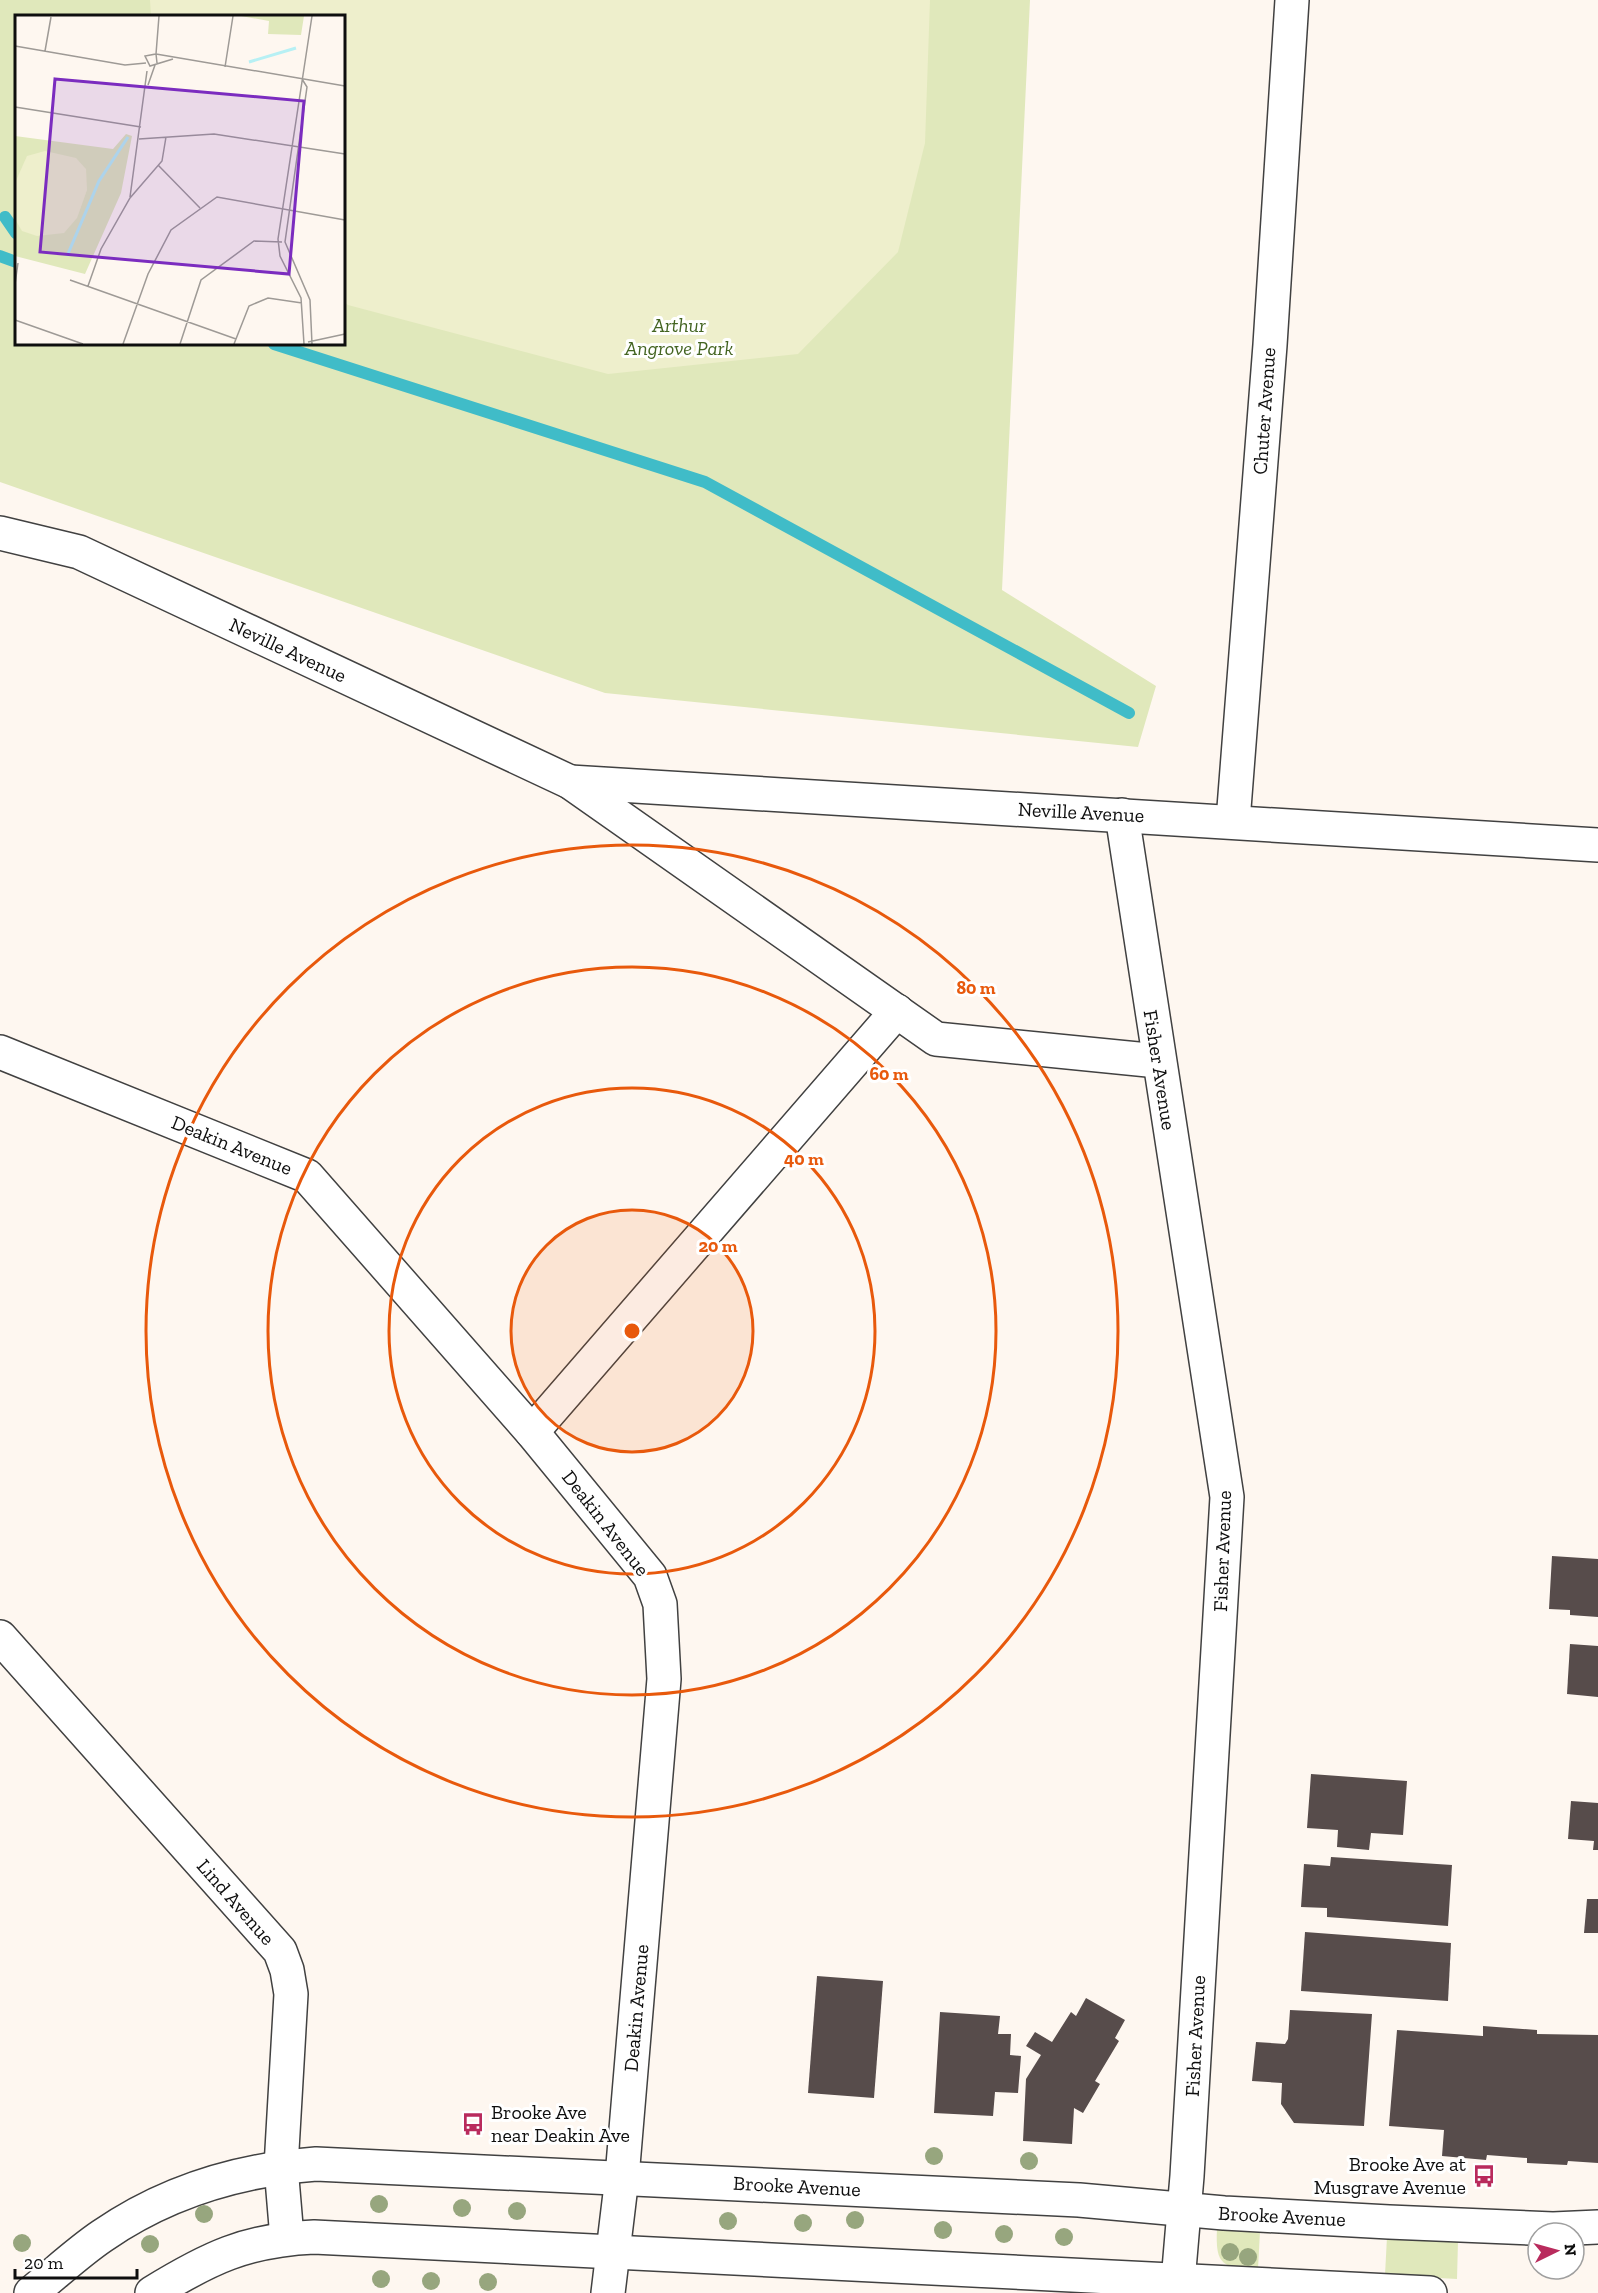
<svg xmlns="http://www.w3.org/2000/svg" width="1598" height="2293" font-family="'Zilla Slab',serif">
	<style>
		.green { fill: #e0e8bb; fill-rule: evenodd }
		.pitch { fill: #eeefcc }
		.lines { fill: none; stroke-linecap: round; stroke-linejoin: round }
		.stream { stroke: #40bcc8; stroke-width: 12 }
		.building { fill: #574c4b }
		.minor-casing { stroke: #414141; stroke-width: 36 }
		.minor { stroke: #fff; stroke-width: 33 }
		.tree { fill: #97a67e }
		.ring { fill: none; stroke: #e8590c; stroke-width: 3 }
		.labels { text-anchor: middle; stroke-width: 6; stroke-linejoin: round; paint-order: stroke }
		.park-label { font-size: 20px; font-style: italic; fill: #436421; stroke: #fff }
		.street-label { font-size: 20px; fill: #0e0e0e; stroke: #fff }
		.poi-label { font-size: 20px; fill: #0e0e0e; stroke: #fff; text-anchor: start }
		.inset-river { fill: none; stroke: #b7f0f4; stroke-width: 3 }
		.inset-road { fill: none; stroke: #9e9a96; stroke-width: 1.5 }
		.view { fill: #7b2cbf; fill-opacity: 0.15; stroke: #7b2cbf; stroke-width: 3 }
		.inset-edge { fill: none; stroke: #0e0e0e; stroke-width: 3 }
		.centre { fill: #e8590c; stroke: #fff; stroke-width: 3 }
		.ring-label { font-size: 18px; text-anchor: middle; font-weight: bold; fill: #e8590c; stroke: #fff; stroke-width: 6; stroke-linejoin: round; paint-order: stroke }
	</style>
	<rect width="100%" height="100%" fill="#fef7f0"/>
	<g class="green">
		<path d="M0,0H1030L1002,590L1156,686L1138,747L605,693L0,482ZM16,16H344V344H16Z"/>
		<path d="M1217,2229L1260,2231L1258,2269C1223,2268 1215,2266 1217,2229Z"/>
		<polygon points="1387,2237 1458,2241 1457,2279 1385,2275"/>
	</g>
	<polygon class="pitch" points="150,0 930,0 925,143 898,252 798,354 608,374 348,305 344,302 344,16 151,16"/>
	<g class="lines">
		<g class="stream">
			<polyline points="5,217 16,233"/>
			<polyline points="0,256 16,262"/>
			<polyline points="274,344 705,482 1129,713"/>
		</g>
	</g>
	<g class="building">
		<polygon points="1552,1556 1598,1559 1598,1617 1570,1615 1570,1610 1549,1609"/>
		<polygon points="1570,1644 1598,1646 1598,1697 1567,1694"/>
		<polygon points="1311,1774 1407,1781 1403,1835 1371,1833 1369,1850 1337,1847 1338,1830 1307,1828"/>
		<polygon points="1571,1801 1598,1803 1598,1850 1593,1850 1594,1841 1568,1839"/>
		<polygon points="1331,1857 1452,1865 1448,1926 1327,1917 1327,1908 1301,1907 1304,1864 1330,1866"/>
		<polygon points="1587,1899 1598,1899 1598,1933 1584,1933"/>
		<polygon points="1305,1932 1451,1943 1448,2001 1301,1991"/>
		<polygon points="817,1976 883,1981 874,2098 808,2093"/>
		<polygon points="1086,1998 1125,2020 1115,2038 1119,2041 1095,2081 1100,2084 1083,2113 1074,2108 1072,2144 1023,2141 1026,2079 1041,2055 1026,2046 1035,2032 1052,2042 1071,2012 1076,2016"/>
		<polygon points="1290,2010 1372,2014 1364,2126 1294,2123 1281,2104 1282,2083 1252,2081 1256,2042 1285,2044 1288,2039"/>
		<polygon points="940,2012 1000,2016 998,2034 1011,2034 1010,2055 1021,2056 1018,2093 995,2092 993,2116 934,2113"/>
		<polygon points="1483,2026 1537,2030 1537,2034 1598,2035 1598,2163 1568,2161 1567,2165 1527,2163 1527,2158 1487,2155 1486,2160 1442,2156 1444,2130 1389,2126 1397,2030 1483,2036"/>
	</g>
	<g class="lines">
		<g class="minor-casing">
			<g id="minor">
				<polyline points="0,533 79,552 570,782 936,1039 1158,1061"/>
				<polyline points="570,782 1598,845"/>
				<polyline points="1122,815 1227,1497 1187,2176 1177,2293"/>
				<polyline points="1233,821 1270,345 1292,0"/>
				<polyline points="0,1052 307,1176 532,1432 650,1576 660,1604 664,1679 622,2177 608,2293"/>
				<polyline points="532,1432 897,1011"/>
				<polyline points="0,1637 280,1951 287,1970 291,1994 281,2167 287,2238"/>
				<path d="M31,2293C55,2274 77,2253 102,2236C167,2191 238,2170 316,2164L1079,2200L1224,2213L1389,2222L1553,2229L1598,2227"/>
				<path d="M152,2293C209,2258 246,2240 314,2237L1430,2293"/>
			</g>
		</g>
		<use href="#minor" class="minor"/>
	</g>
	<g class="tree">
		<circle cx="934" cy="2156" r="9"/>
		<circle cx="1029" cy="2161" r="9"/>
		<circle cx="379" cy="2204" r="9"/>
		<circle cx="462" cy="2208" r="9"/>
		<circle cx="517" cy="2211" r="9"/>
		<circle cx="204" cy="2214" r="9"/>
		<circle cx="855" cy="2220" r="9"/>
		<circle cx="728" cy="2221" r="9"/>
		<circle cx="803" cy="2223" r="9"/>
		<circle cx="943" cy="2230" r="9"/>
		<circle cx="1004" cy="2234" r="9"/>
		<circle cx="1064" cy="2237" r="9"/>
		<circle cx="22" cy="2243" r="9"/>
		<circle cx="150" cy="2244" r="9"/>
		<circle cx="1230" cy="2252" r="9"/>
		<circle cx="1248" cy="2257" r="9"/>
		<circle cx="381" cy="2279" r="9"/>
		<circle cx="431" cy="2281" r="9"/>
		<circle cx="488" cy="2282" r="9"/>
	</g>
	<circle cx="632" cy="1331" r="121" fill="#e8590c" fill-opacity=".12"/>
	<g class="ring">
		<circle cx="632" cy="1331" r="121"/>
		<circle cx="632" cy="1331" r="243"/>
		<circle cx="632" cy="1331" r="364"/>
		<circle cx="632" cy="1331" r="486"/>
	</g>
	<defs>
		<g id="bus-bare" transform="scale(1.8)"><path d="M-5-6H5V4H4V6H2V4H-2V6H-4V4H-5ZM-3.5-4V0h7V-4ZM-3.5 1.2v1.5H-2V1.2ZM2 1.2v1.5H3.5V1.2Z" fill="#b92b5d" stroke="#fff" stroke-width="2.5" paint-order="stroke"/></g>
	</defs>
	<g fill-rule="evenodd">
		<use href="#bus-bare" x="473" y="2124"/>
		<use href="#bus-bare" x="1484" y="2176"/>
	</g>
	<g class="labels">
		<g class="park-label">
			<text x="679" y="332">Arthur<tspan x="679" dy="23">Angrove Park</tspan></text>
		</g>
		<g class="street-label">
			<text transform="translate(1264 411) rotate(-86)" y="7">Chuter Avenue</text>
			<text transform="translate(288 650) rotate(25)" y="7">Neville Avenue</text>
			<text transform="translate(1081 812) rotate(3)" y="7">Neville Avenue</text>
			<text transform="translate(1160 1070) rotate(81)" y="7">Fisher Avenue</text>
			<text transform="translate(232 1145) rotate(22)" y="7">Deakin Avenue</text>
			<text transform="translate(606 1523) rotate(52)" y="7">Deakin Avenue</text>
			<text transform="translate(1222 1551) rotate(-88)" y="7">Fisher Avenue</text>
			<text transform="translate(236 1902) rotate(49)" y="7">Lind Avenue</text>
			<text transform="translate(636 2008) rotate(-85)" y="7">Deakin Avenue</text>
			<text transform="translate(1195 2036) rotate(-87)" y="7">Fisher Avenue</text>
			<text transform="translate(797 2186) rotate(3)" y="7">Brooke Avenue</text>
			<text transform="translate(1282 2216) rotate(3)" y="7">Brooke Avenue</text>
		</g>
		<g class="poi-label">
			<text x="491" y="2119">Brooke Ave<tspan x="491" dy="23">near Deakin Ave</tspan></text>
			<text x="1466" y="2171" text-anchor="end">Brooke Ave at<tspan x="1466" dy="23">Musgrave Avenue</tspan></text>
		</g>
	</g>
	<g transform="translate(15 15)">
		<rect width="330" height="330" fill="#fef7f0"/>
		<path d="M226,1H289L286,20L253,19L254,6ZM111,119L117,121L106,178L70,259L0,241V121L98,134Z" fill="#e0e8bb"/>
		<path d="M30,136L61,143L71,154L72,175L62,203L49,218L22,221L7,216L0,204V168L12,141Z" fill="#eeefcc"/>
		<path class="inset-river" d="M234,47L281,33M52,241L84,166L113,122"/>
		<path class="inset-road" d="M0,31L110,50L131,48M30,36L36,2M141,39L144,1M141,39L330,71M142,48L141,39L130,41L135,51L158,44M210,52L218,1M287,64L292,72L270,227L295,285L297,329M133,70L140,50M0,92L126,112M124,124L199,119L330,139M143,150L185,193M115,182L132,56M55,265L221,324M0,269L3,248M73,271L86,234L115,183L147,146L151,122M0,305L68,329M293,327L330,319M108,329L133,259L156,215L202,182L330,205M165,329L186,265L239,226L267,227M219,329L234,291L253,283L287,288M289,329L286,283L265,241L263,224L297,1"/>
		<path class="view" d="M40,64L289,86L274,259L25,237Z"/>
		<rect width="330" height="330" class="inset-edge"/>
	</g>
	<circle cx="632" cy="1331" r="9" class="centre"/>
	<g class="ring-label">
		<text x="976" y="994">80 m</text>
		<text x="889" y="1080">60 m</text>
		<text x="804" y="1165">40 m</text>
		<text x="718" y="1252">20 m</text>
	</g>
	<g transform="translate(1556 2251) rotate(85)"><circle r="28" fill="#ffffff" stroke="#9f9f9f" stroke-width="1.5"/>
	<path d="M0-4.5L10 22L0 15L-10 22Z" fill="#b92b5d"/>
	<text y="-9" font-size="16" font-weight="bold" text-anchor="middle" fill="#0e0e0e">N</text>
	</g>
	<path d="M15 2269v9h122v-9" fill="none" stroke="#0e0e0e" stroke-width="3"/>
	<text x="24" y="2269" font-size="18" fill="#0e0e0e" stroke="#ffffff" stroke-width="4.5" paint-order="stroke">20 m</text>
</svg>
